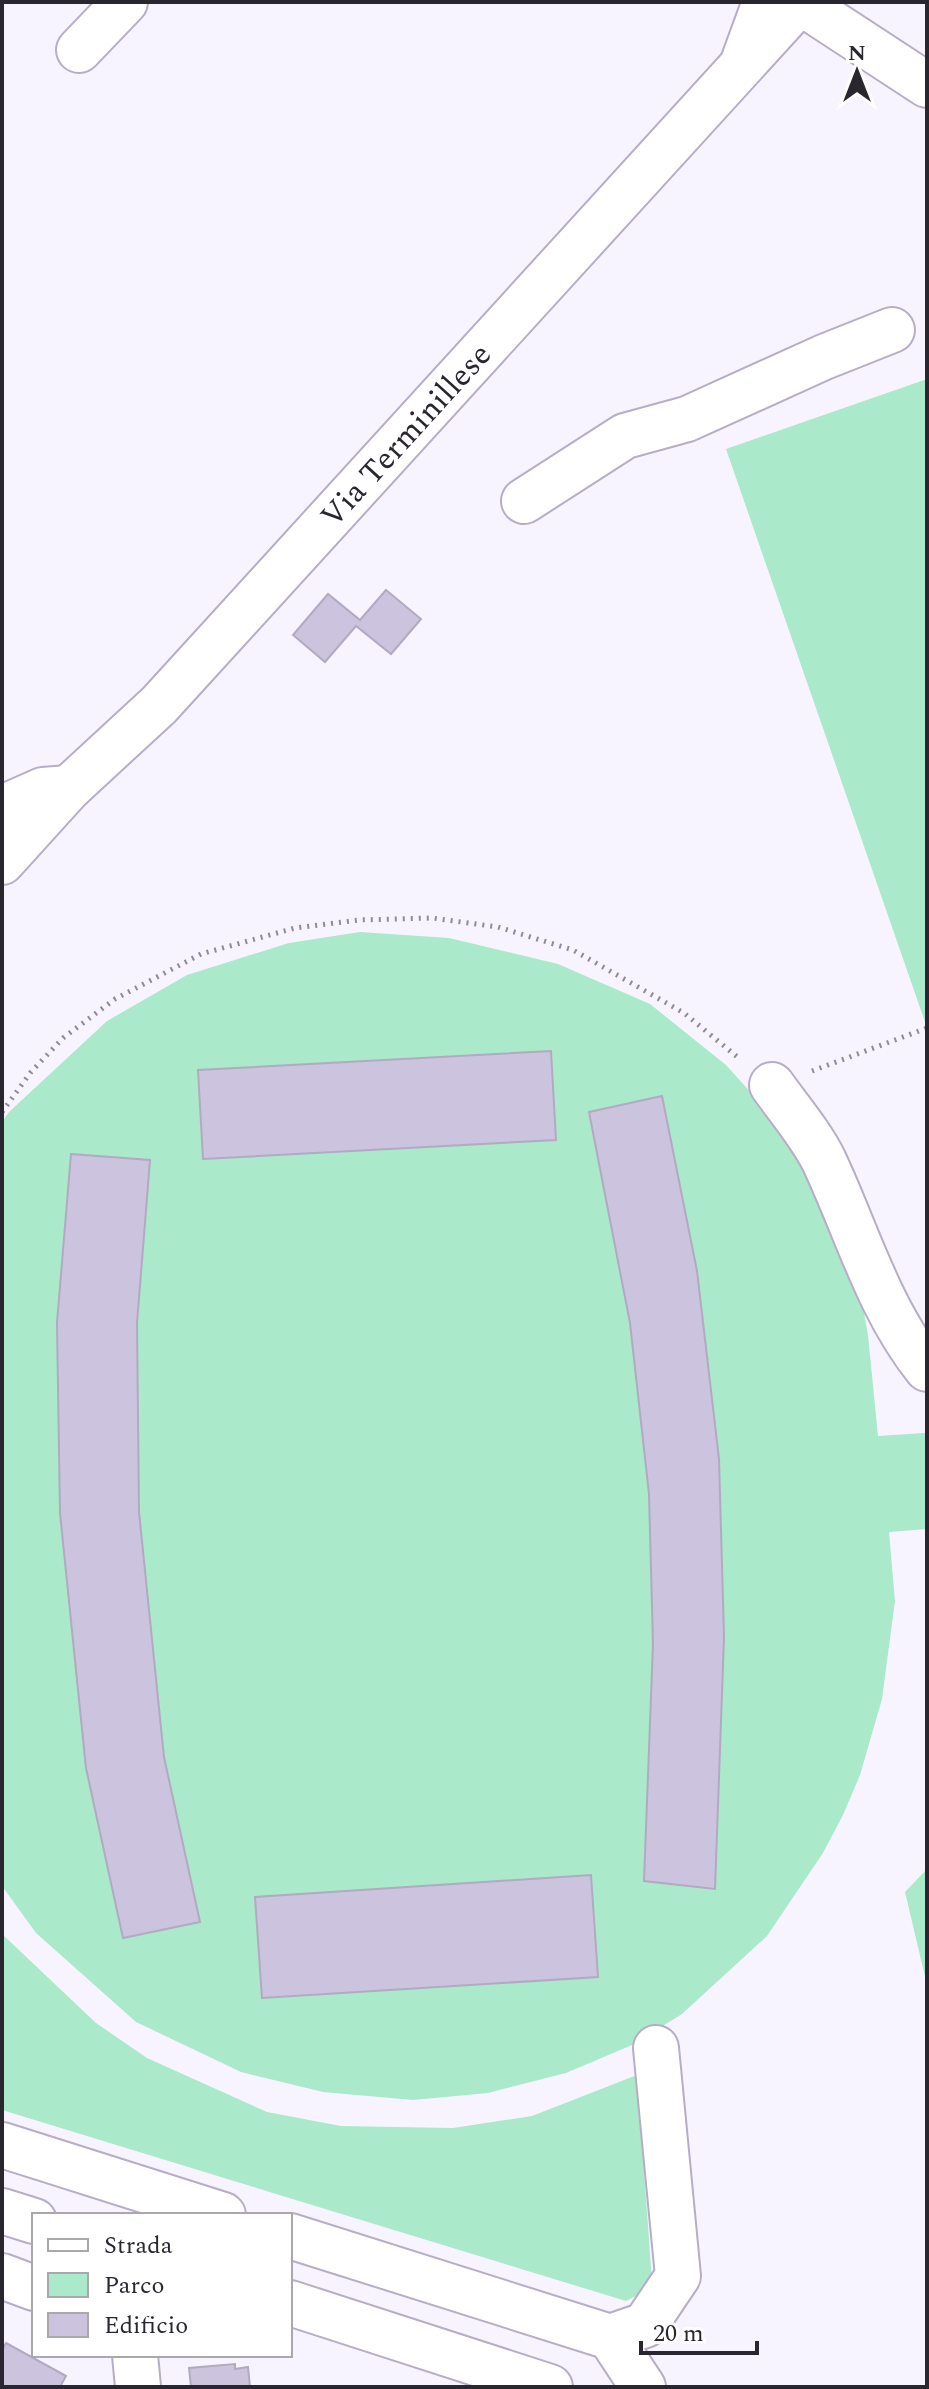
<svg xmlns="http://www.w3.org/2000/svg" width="929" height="2389" font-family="Spectral,serif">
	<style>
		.green { fill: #aae9c9 }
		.building { fill: #ccc4de; stroke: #b1aac3; stroke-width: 2 }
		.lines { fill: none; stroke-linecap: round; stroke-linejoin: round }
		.minor-casing { stroke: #b7adc6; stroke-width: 48 }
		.major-casing { stroke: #b7adc6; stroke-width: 48 }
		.path { stroke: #8f8b95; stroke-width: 5; stroke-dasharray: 2 6; stroke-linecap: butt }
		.minor { stroke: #fff; stroke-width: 44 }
		.major { stroke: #fff; stroke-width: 44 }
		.labels { text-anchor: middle; stroke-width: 7; stroke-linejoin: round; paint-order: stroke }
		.street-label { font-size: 32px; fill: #2a262f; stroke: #fff }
	</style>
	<rect width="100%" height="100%" fill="#f8f4ff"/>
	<g class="green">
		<polygon points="927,379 927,1022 925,1022 726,449"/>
		<polygon points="360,932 449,938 558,964 650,1004 726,1065 803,1150 861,1296 868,1335 878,1436 925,1433 927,1529 889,1532 895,1601 882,1699 860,1775 843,1815 823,1853 767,1936 682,2014 632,2045 566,2073 488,2093 413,2100 323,2092 241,2072 136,2022 36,1933 2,1886 2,1122 9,1112 107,1021 187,975 289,943"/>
		<polygon points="927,1869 927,1985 905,1892"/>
		<polygon points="2,1934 96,2023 147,2058 267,2112 341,2126 453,2128 532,2116 637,2075 652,2281 640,2294 626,2301 2,2110"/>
	</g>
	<g class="building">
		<polygon points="386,590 421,619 391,654 356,626 325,662 293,635 328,594 360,620"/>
		<polygon points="551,1051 556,1140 203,1159 198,1070"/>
		<polygon points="662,1096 697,1271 719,1459 724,1637 715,1889 644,1881 653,1644 649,1494 630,1323 589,1112"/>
		<polygon points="71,1154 150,1160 137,1323 139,1512 164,1757 200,1922 123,1938 86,1768 60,1513 57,1323"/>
		<polygon points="591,1875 598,1977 262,1998 255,1897"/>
		<polygon points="6,2343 66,2376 60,2387 2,2387 2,2350"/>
		<polygon points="235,2364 235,2369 248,2367 250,2387 191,2387 189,2368"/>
	</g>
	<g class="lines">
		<g class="minor-casing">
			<g id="minor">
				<polyline points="800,2 927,85"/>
				<polyline points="79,50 125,2"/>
				<polyline points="742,65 765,2"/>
				<polyline points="524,501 625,436 687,419 824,357 892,330"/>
				<polyline points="2,808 43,790 69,788"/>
				<path d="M772,1085C789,1109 812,1136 824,1161C857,1231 878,1308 927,1369"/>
				<polyline points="2,2145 223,2215"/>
				<polyline points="2,2211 34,2221"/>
				<polyline points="290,2236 610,2337 643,2387"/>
				<polyline points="2,2276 34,2288"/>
				<polyline points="290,2303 550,2387"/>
				<polyline points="610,2337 645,2325 678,2276 656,2048"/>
				<polyline points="135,2355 138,2387"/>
			</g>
		</g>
		<g class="major-casing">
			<g id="major">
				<path id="s1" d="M2,862L69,788L159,705L800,2"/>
			</g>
		</g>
		<g class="path">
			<polyline points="812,1071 927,1028"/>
			<polyline points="2,1112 31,1072 63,1038 115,999 201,954 295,928 358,920 432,918 498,927 573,950 684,1013 741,1060"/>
		</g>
		<use href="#minor" class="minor"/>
		<use href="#major" class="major"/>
	</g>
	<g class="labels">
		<g class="street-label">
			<text dy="11" stroke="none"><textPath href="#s1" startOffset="588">Via Terminillese</textPath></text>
		</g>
	</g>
	<rect width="929" height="2389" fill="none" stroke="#2a262f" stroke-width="8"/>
	<rect x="32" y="2213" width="260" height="144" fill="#ffffff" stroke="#aaa8ac" stroke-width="2"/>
	<rect x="48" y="2239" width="40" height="12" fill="#ffffff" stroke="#aaa8ac" stroke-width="2"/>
	<text x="104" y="2253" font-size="24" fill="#2a262f">Strada</text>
	<rect x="48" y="2273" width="40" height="24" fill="#aae9c9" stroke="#aaa8ac" stroke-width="2"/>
	<text x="104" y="2293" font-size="24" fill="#2a262f">Parco</text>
	<rect x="48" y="2313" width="40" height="24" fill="#ccc4de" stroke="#aaa8ac" stroke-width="2"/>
	<text x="104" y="2333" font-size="24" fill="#2a262f">Edificio</text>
	<g transform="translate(857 72)" stroke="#ffffff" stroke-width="6" paint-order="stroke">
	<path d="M0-6L14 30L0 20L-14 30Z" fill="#2a262f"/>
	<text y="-12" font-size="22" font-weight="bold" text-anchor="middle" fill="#2a262f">N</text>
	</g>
	<path d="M641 2341v12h116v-12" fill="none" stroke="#2a262f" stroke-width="4"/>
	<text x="653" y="2341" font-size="24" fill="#2a262f" stroke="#ffffff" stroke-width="6" paint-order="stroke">20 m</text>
</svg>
